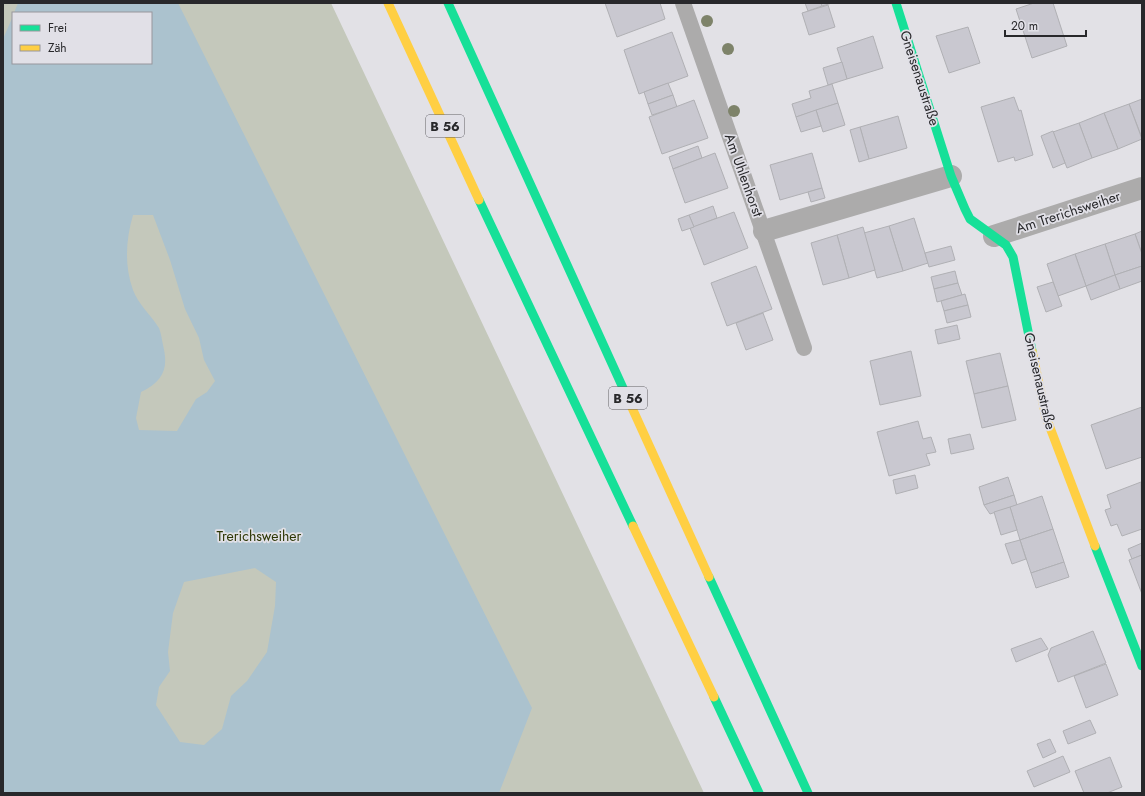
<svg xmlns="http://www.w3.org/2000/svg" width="1145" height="796" font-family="Jost,sans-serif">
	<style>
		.green { fill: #c4c8bb; fill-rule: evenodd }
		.water { fill: #abc2ce; fill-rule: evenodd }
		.building { fill: #c9c8d0; stroke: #b0b0b4 }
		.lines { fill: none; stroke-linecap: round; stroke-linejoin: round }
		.lane { stroke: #acabab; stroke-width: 16 }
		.street { stroke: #acabab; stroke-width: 22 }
		.fast { stroke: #16e098; stroke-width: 9 }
		.slow { stroke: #ffcf43; stroke-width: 9 }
		.tree { fill: #7e836a }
		.labels { text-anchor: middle; stroke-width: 3.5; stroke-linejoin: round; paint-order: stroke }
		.shield { fill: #e1e0e7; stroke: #605f63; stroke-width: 1 }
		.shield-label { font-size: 13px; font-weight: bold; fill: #28282b }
		.street-label { font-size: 14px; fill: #28282b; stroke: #e1e0e7 }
		.park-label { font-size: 14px; fill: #2c3604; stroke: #e1e0e7 }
	</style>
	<rect width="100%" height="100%" fill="#e2e1e6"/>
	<path class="green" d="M3,3H331L704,793H3ZM13,13H151V63H13Z"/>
	<path class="water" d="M18,3H178L532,708L499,793H3V39L13,16V63H151V13H14ZM133,215H153L170,260L185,309L199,338L204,360L215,381L207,392L196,399L177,431L139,430L136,418L141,392C163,381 169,369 163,345C162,340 161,333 159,328C151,315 138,304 133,290C124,265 126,239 133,215ZM255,568L276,582L275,606L267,652L247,681L231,696L222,729L204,745L180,742L156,705L159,687L170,671L168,652L173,613L184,582Z"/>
	<g class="building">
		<polygon points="605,3 660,3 665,19 617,37"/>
		<polygon points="805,3 821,3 822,6 808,11"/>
		<polygon points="821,3 832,3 822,6"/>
		<polygon points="1034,3 1053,3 1067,46 1032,58 1016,9"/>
		<polygon points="828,5 835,27 809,35 802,13"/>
		<polygon points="968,27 980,63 949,73 936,36"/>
		<polygon points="672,32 688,76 639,94 624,50"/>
		<polygon points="873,36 883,68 847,79 837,48"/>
		<polygon points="842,62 847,79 828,85 823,68"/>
		<polygon points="668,83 673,95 648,104 644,92"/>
		<polygon points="832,84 838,103 796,117 792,104 811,98 809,91"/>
		<polygon points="673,95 677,107 652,115 648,104"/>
		<polygon points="1014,97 1019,111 1021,110 1033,155 1015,161 1014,157 998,162 981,107"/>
		<polygon points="1142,99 1142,138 1129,104"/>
		<polygon points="694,100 708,138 662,154 649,117"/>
		<polygon points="838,103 845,125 823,132 816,110"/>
		<polygon points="1129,104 1142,139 1118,149 1104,113"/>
		<polygon points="816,110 821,126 801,132 796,117"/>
		<polygon points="1104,113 1118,149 1092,158 1079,123"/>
		<polygon points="898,116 907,148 869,159 860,127"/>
		<polygon points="1079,123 1092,158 1067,168 1053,132"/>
		<polygon points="860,127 869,159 859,162 850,130"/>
		<polygon points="1053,131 1065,163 1053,168 1041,136"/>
		<polygon points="698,146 702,158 673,169 669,157"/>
		<polygon points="715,153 728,188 685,203 673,169"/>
		<polygon points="812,153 822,188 780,200 770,165"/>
		<polygon points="822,188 825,198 811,202 808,192"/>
		<polygon points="713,206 717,218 694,227 689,215"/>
		<polygon points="734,212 748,248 704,265 690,228"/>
		<polygon points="689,215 694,227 682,231 678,219"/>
		<polygon points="914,218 928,263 903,271 889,226"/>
		<polygon points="889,226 903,271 877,278 864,233"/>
		<polygon points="863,227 875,270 849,278 837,235"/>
		<polygon points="1142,231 1142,254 1135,234"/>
		<polygon points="1135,234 1142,254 1142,266 1115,275 1105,244"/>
		<polygon points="837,235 849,278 823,285 811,243"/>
		<polygon points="1105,244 1115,275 1086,286 1075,254"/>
		<polygon points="951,246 955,260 929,267 925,253"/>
		<polygon points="1075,254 1086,286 1058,296 1047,264"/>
		<polygon points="756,266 772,309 727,326 711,283"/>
		<polygon points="1142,266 1142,281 1120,289 1115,275"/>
		<polygon points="955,271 958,283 934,289 931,277"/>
		<polygon points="1115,275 1120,289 1091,300 1086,286"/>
		<polygon points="1053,282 1062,306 1046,312 1037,287"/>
		<polygon points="958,283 962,295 937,302 934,289"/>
		<polygon points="965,294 968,305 944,311 941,301"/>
		<polygon points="968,305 971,317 947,323 944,311"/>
		<polygon points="763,313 773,340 746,350 736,323"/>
		<polygon points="957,325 960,339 938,344 935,330"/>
		<polygon points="911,351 921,396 880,405 870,361"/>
		<polygon points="1000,353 1008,386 974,394 966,361"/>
		<polygon points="1008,386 1016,420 982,428 974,394"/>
		<polygon points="1142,407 1142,457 1106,469 1091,425"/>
		<polygon points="918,421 923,439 931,437 936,452 926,454 930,465 889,476 877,432"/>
		<polygon points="970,434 974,449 951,454 948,439"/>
		<polygon points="915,475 918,488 896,494 893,480"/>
		<polygon points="1008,477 1014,495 984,505 979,487"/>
		<polygon points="1141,482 1142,529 1122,536 1117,524 1111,526 1105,510 1111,508 1107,495"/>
		<polygon points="1014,495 1017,505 990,514 984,505"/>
		<polygon points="1042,496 1053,529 1020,540 1010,507"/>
		<polygon points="1010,507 1017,530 1001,535 994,512"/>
		<polygon points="1053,529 1064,562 1031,573 1020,540"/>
		<polygon points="1020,540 1026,559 1012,564 1005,544"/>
		<polygon points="1142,543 1142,555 1132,559 1128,549"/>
		<polygon points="1142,555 1142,594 1129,560"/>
		<polygon points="1064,562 1069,577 1036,588 1031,573"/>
		<polygon points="1093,631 1106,663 1058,682 1048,655 1051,648"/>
		<polygon points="1041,638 1048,649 1016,662 1011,649"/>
		<polygon points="1106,664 1118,695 1086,708 1074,676"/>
		<polygon points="1090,720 1096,733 1068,744 1063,731"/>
		<polygon points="1050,739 1056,752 1043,758 1037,744"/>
		<polygon points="1063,756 1070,772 1034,787 1027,771"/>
		<polygon points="1110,757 1122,787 1107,793 1084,793 1075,771"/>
	</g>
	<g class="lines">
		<polyline class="lane" points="683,3 804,348"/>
		<g class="street">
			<polyline points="764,231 951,176"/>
			<polyline points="994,236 1142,188"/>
		</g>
		<g class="fast">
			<polyline points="448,3 628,399"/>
			<polyline points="896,3 951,176 965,209 970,219 1006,245 1013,257 1032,351"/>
			<polyline points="479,200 633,526"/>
			<polyline points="1095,546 1142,666"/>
			<polyline points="709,577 808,793"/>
			<polyline points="714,697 759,793"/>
		</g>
		<g class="slow">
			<polyline points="388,3 479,200"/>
			<polyline points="1032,351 1046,417 1095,546"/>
			<polyline points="628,399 709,577"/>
			<polyline points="633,526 714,697"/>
		</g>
	</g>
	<g class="tree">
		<circle cx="707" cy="21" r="6"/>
		<circle cx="728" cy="49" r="6"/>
		<circle cx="734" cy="111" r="6"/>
	</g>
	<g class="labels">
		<g class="shield">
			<rect x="426" y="115" width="38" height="22" rx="3"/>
			<rect x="609" y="387" width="38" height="22" rx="3"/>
		</g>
		<g class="shield-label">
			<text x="445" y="131">B 56</text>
			<text x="628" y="403">B 56</text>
		</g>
		<g class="street-label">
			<text transform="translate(920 78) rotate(72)" y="5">Gneisenaustraße</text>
			<text transform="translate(744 175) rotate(70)" y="5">Am Uhlenhorst</text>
			<text transform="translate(1068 212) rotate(-18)" y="5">Am Trerichsweiher</text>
			<text transform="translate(1040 381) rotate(77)" y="5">Gneisenaustraße</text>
		</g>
		<g class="park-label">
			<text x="259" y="541">Trerichsweiher</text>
		</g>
	</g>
	<rect width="1145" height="796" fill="none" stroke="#28282b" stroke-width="8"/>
	<rect x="12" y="12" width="140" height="52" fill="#e1e0e7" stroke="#97969c"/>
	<rect x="20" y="25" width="20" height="6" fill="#16e098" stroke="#97969c"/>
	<text x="48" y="32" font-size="12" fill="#28282b">Frei</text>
	<rect x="20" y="45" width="20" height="6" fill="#ffcf43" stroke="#97969c"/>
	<text x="48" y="52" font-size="12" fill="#28282b">Zäh</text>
	<path d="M1005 30v6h81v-6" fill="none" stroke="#28282b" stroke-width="2"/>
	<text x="1011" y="30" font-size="12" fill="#28282b" stroke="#e1e0e7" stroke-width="3" paint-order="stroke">20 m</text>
</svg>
